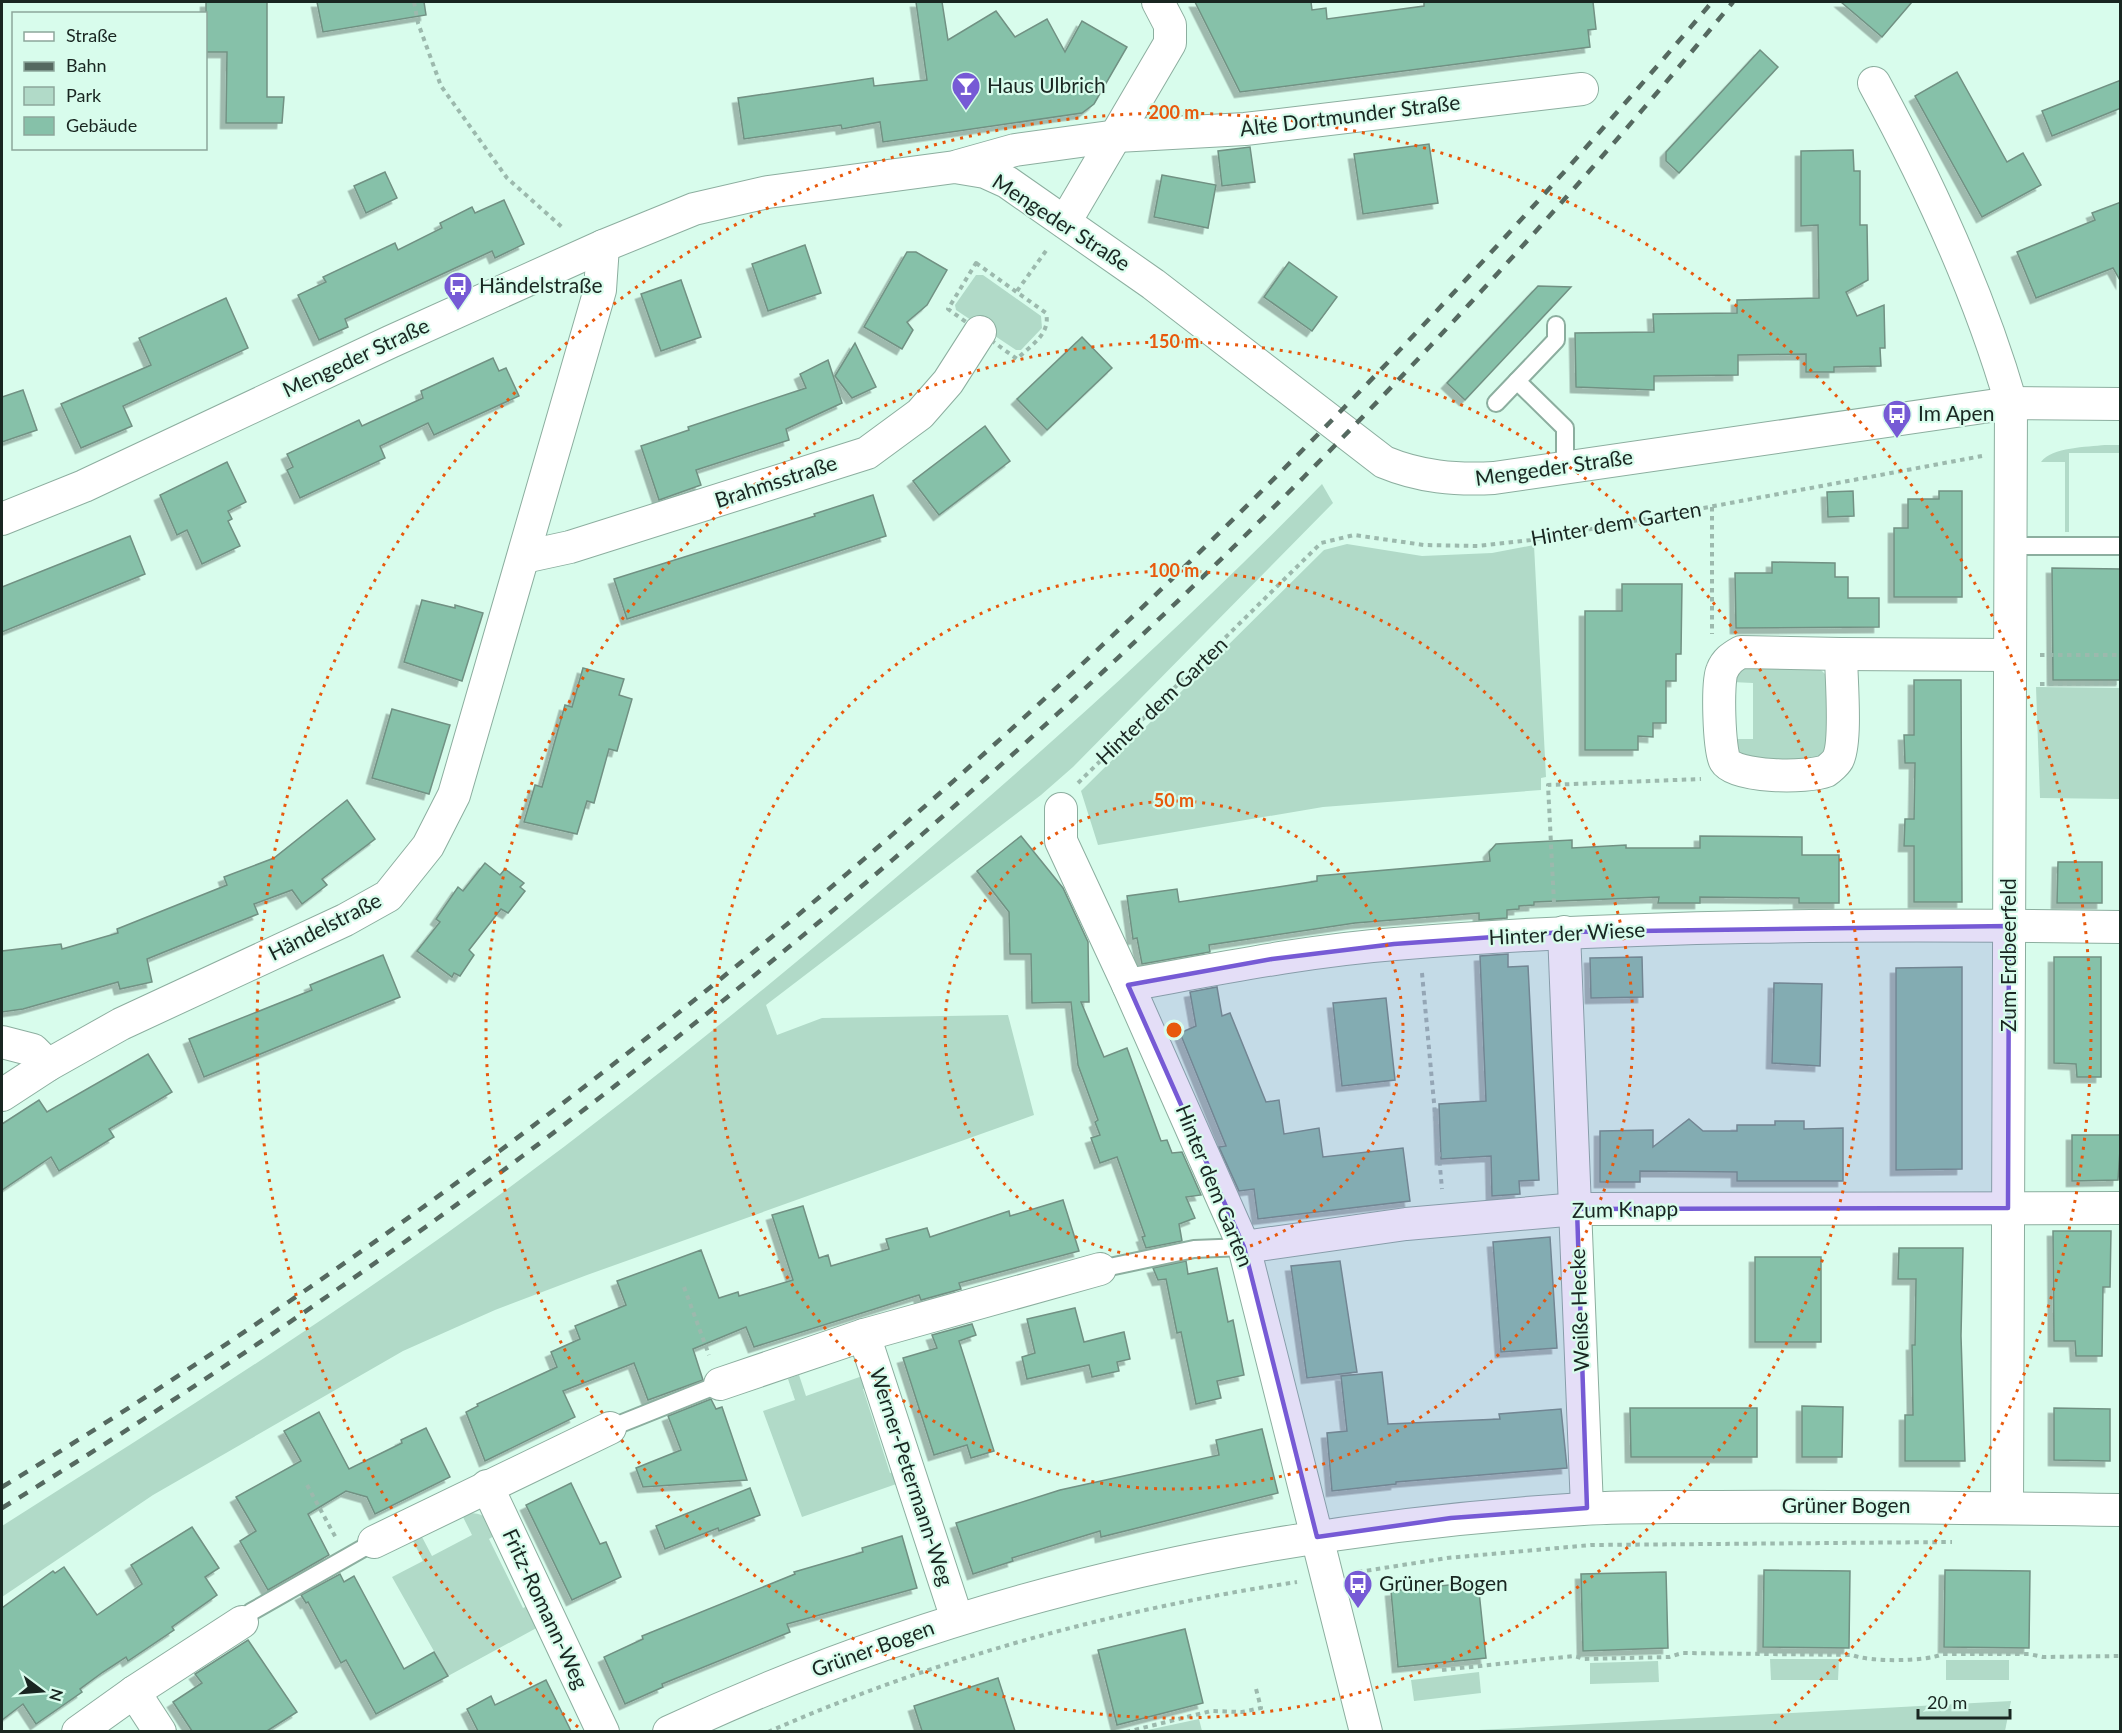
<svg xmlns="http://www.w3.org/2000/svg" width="2122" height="1733" font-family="Lato,sans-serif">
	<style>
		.green { fill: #b1dac8 }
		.building { fill: #86c1a9; stroke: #719183; stroke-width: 1.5; filter: url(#shadow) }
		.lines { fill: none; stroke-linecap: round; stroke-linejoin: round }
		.lane-casing { stroke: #8cae9f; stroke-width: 20 }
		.street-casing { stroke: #8cae9f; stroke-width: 34 }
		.path { stroke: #9cb9ad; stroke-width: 4; stroke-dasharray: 4.5 4.5; stroke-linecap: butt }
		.lane { stroke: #fff; stroke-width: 16 }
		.street { stroke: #fff; stroke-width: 32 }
		.rail { stroke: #556960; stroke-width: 4.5; stroke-dasharray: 10 10; stroke-linecap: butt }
		.marked { fill: #765ad5; fill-opacity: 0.2; stroke: #765ad5; stroke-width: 4.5; stroke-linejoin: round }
		.ring { fill: none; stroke: #e8590c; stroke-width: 3; stroke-dasharray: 3 6 }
		.labels { text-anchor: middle; stroke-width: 4.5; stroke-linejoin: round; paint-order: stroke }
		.poi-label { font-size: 21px; fill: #192621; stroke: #d8fcec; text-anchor: start }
		.street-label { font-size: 21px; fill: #192621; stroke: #d8fcec }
		.centre { fill: #e8590c; stroke: #d8fcec; stroke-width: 3 }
		.ring-label { font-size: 18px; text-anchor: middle; font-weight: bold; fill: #e8590c; stroke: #d8fcec; stroke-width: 4.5; stroke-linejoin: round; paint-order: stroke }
	</style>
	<defs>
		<filter id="shadow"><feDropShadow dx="-5.5" dy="5.5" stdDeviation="0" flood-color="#0004"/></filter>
	</defs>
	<rect width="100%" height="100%" fill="#d8fcec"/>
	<g class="green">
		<polygon points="976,275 983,275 1041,316 1042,328 1021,350 1016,350 956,310 955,305"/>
		<path d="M2105,445H2120V453H2069V532H2065V462H2041C2052,447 2087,447 2105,445Z"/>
		<path d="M1322,484L1333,503L1073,767L1041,795L766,1005L777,1035L822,1018L1008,1015L1034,1115L587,1275L495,1310L403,1351L153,1495L2,1597V1526C171,1419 341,1312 502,1193C657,1079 805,957 950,831C1078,720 1203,606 1322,484Z"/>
		<polygon points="1347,544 1422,556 1492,553 1534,545 1546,777 1541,778 1541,790 1323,807 1098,845 1081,791 1324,550"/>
		<polygon points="1749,666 1820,669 1828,677 1830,737 1825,752 1812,760 1749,760 1739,755 1732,739 1753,739 1753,683 1732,682 1737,674"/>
		<polygon points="2036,687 2120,688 2120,799 2040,798"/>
		<polygon points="868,1374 872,1386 863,1389 890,1473 899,1471 902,1482 802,1517 763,1411 795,1400 788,1379 799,1375 806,1396"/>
		<path d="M469,1513C485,1513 490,1520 497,1534L489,1539L523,1608L532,1604L542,1625L448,1676L392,1577L423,1561L413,1541L422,1537L432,1556L472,1535L462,1515Z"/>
		<polygon points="1770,1659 1839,1659 1838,1680 1771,1680"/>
		<rect x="1946" y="1660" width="63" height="20"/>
		<polygon points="1658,1661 1659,1682 1590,1684 1590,1663"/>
		<polygon points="1479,1672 1481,1693 1414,1701 1411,1680"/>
		<polygon points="2011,1701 2005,1731 1460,1731"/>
		<polygon points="1199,1719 1202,1731 1143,1731"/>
	</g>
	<g class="building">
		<polygon points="206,2 267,2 267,97 284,97 282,123 226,123 227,52 206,52"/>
		<polygon points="317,2 424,2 426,15 323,32"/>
		<polygon points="916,2 942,2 948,40 996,11 1015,37 1047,19 1065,52 1082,21 1127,47 1094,104 1082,113 883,142 880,122 842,129 841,125 744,139 738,98 873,78 874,86 927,80"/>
		<polygon points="1195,2 1311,2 1312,10 1326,8 1327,19 1424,6 1424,2 1593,2 1596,29 1588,30 1590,47 1240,92"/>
		<polygon points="1841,2 1912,2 1882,37"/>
		<polygon points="1760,50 1778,67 1679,173 1666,161 1666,152"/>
		<polygon points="1957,72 2007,162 2023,153 2041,185 1982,217 1915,96"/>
		<polygon points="2121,80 2121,108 2052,136 2042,111"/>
		<polygon points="1429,144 1438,203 1363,214 1354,154"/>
		<polygon points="1250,147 1255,182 1222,186 1218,151"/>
		<polygon points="1853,150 1854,171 1860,171 1860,225 1867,225 1868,280 1846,292 1857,316 1884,305 1885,348 1880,348 1881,366 1834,367 1834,372 1806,372 1806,354 1738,355 1738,375 1654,376 1654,390 1576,387 1575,333 1654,332 1653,314 1737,313 1737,300 1819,298 1818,225 1801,226 1801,151"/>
		<polygon points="385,172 397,198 366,213 354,186"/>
		<polygon points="1162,175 1216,185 1208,228 1154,217"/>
		<polygon points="504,200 524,244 495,258 492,251 345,319 348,327 319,340 298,295 326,282 323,277 395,243 398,250 442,228 440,223 472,207 475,213"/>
		<polygon points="2121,202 2121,282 2113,268 2036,298 2017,252 2095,220 2092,213"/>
		<polygon points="805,245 821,293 768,311 752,264"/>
		<polygon points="907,252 916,252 947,270 927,305 907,322 913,330 902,349 864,327"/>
		<polygon points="1289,262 1337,297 1312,331 1264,297"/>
		<polygon points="681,280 701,337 661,351 641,294"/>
		<polygon points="1538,286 1571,287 1465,400 1447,383"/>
		<polygon points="226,298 248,348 123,406 132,426 81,448 61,404 151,365 139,338"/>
		<polygon points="1082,337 1112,368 1047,430 1017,399"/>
		<polygon points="855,343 876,387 852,398 835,376"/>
		<polygon points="493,358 499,371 506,368 519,396 434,435 428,423 380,446 385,458 300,498 287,470 293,467 287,454 359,420 362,426 423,398 421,391"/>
		<polygon points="828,360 842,403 786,429 789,440 696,470 701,485 659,500 641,446 689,430 688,427 806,388 800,374"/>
		<polygon points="23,390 37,430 2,442 2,397"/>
		<polygon points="985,426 1010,461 939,515 913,481"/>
		<polygon points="227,462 246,502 228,511 232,519 228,521 240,546 202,564 187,530 177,535 160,495"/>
		<polygon points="1853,491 1854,516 1828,517 1827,492"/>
		<polygon points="1939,491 1962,491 1962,597 1894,597 1894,528 1908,528 1908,499 1939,499"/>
		<polygon points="873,495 886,536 627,619 614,579 815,516 814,514"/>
		<polygon points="130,536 145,574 2,632 2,587"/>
		<polygon points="1772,562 1835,563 1835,577 1848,577 1848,598 1879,598 1879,627 1736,628 1735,573 1772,573"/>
		<polygon points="2052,568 2121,569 2121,680 2053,680"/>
		<polygon points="1622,584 1682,584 1681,654 1676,654 1676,681 1666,681 1666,723 1653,723 1653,737 1638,736 1638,750 1585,750 1585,611 1622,611"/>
		<polygon points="422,600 455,608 455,605 483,613 462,681 404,662"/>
		<polygon points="583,668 624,679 619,695 632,699 617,751 609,749 594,803 587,801 577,834 524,822 535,785 542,787 565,705 572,707"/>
		<polygon points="1914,680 1961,680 1962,902 1914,902 1914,846 1904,846 1905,819 1914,819 1915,763 1905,763 1904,735 1914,735"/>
		<polygon points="392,709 450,725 429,794 372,778"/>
		<polygon points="347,800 375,839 322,879 327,885 302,904 292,890 254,904 258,914 147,959 152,982 120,989 118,982 23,1009 2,1012 2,951 61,944 62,949 118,933 117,929 227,885 224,877 274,858"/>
		<polygon points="1021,836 1063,888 1088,942 1089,1002 1081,1002 1104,1057 1127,1048 1161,1141 1167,1140 1172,1153 1182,1152 1201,1195 1186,1197 1195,1218 1179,1224 1182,1241 1146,1248 1142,1237 1145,1236 1117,1157 1100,1163 1091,1138 1100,1135 1095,1122 1098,1120 1078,1065 1071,1002 1032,1003 1031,954 1010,954 1009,912 977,871"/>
		<polygon points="1700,836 1802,837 1802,855 1839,855 1839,903 1799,903 1799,898 1700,897 1700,903 1658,903 1659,897 1534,902 1534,905 1519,906 1519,909 1507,910 1507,918 1479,920 1479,913 1355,923 1209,945 1210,952 1142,964 1137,938 1133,939 1127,896 1177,889 1179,902 1317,881 1317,876 1490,861 1489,852 1496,844 1572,840 1572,848 1626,845 1626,848 1700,848"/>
		<polygon points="2058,862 2102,862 2102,903 2057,903"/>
		<polygon points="485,863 500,875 505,869 524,883 520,887 525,891 508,913 501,909 469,950 474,955 460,976 454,973 452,977 417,951 440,922 436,919 458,887 463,891"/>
		<polygon points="1508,954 1508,967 1528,966 1539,1180 1519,1181 1520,1194 1492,1196 1491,1156 1441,1159 1439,1104 1486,1101 1480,956"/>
		<polygon points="383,955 400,997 204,1077 189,1039 312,990 310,985"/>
		<polygon points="1642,957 1643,997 1591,998 1590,958"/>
		<polygon points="2054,957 2101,957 2101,1077 2077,1077 2076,1064 2054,1063"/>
		<polygon points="1962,967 1962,1169 1896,1170 1896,968"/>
		<polygon points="1774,983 1822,984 1820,1066 1772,1063"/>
		<polygon points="1217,987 1222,1016 1230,1013 1266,1102 1279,1100 1284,1134 1319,1128 1323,1157 1403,1148 1410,1201 1258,1219 1254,1189 1239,1191 1219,1147 1226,1146 1180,1033 1196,1026 1190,992"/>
		<polygon points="1386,998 1395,1080 1342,1086 1333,1003"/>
		<polygon points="148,1054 172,1092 109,1129 114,1137 59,1171 51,1157 2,1190 2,1124 39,1100 47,1112"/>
		<polygon points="1689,1119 1703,1131 1737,1131 1737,1125 1775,1125 1775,1121 1804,1121 1804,1129 1843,1128 1843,1181 1737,1181 1737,1172 1640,1171 1640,1182 1600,1182 1600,1131 1653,1130 1653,1147"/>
		<polygon points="2072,1135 2121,1135 2118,1180 2072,1181"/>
		<polygon points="1063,1200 1079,1251 959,1283 961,1289 921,1300 919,1295 754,1347 746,1327 693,1349 703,1380 648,1400 634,1363 563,1391 575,1417 485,1461 466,1412 478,1406 477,1404 557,1367 551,1352 580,1339 575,1326 626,1305 617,1281 701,1250 719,1298 738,1292 739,1296 793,1280 772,1215 803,1206 819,1258 828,1255 831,1266 889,1249 886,1239 927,1228 930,1237 1009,1211 1010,1216"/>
		<polygon points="2053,1231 2111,1231 2110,1287 2103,1287 2102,1356 2076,1356 2075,1341 2054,1341"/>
		<polygon points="1550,1237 1557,1348 1501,1352 1493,1242"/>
		<polygon points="1899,1248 1963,1248 1961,1336 1965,1461 1905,1461 1905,1415 1913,1415 1912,1345 1915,1345 1916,1279 1898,1279"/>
		<rect x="1755" y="1257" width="66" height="85"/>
		<polygon points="1186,1261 1188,1274 1217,1268 1228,1322 1233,1320 1244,1375 1217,1381 1221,1398 1196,1404 1181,1332 1177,1333 1166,1279 1158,1280 1153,1268"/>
		<polygon points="1340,1261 1357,1372 1307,1378 1291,1266"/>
		<polygon points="1075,1308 1084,1342 1124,1332 1130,1359 1117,1362 1119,1371 1092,1377 1089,1365 1027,1379 1022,1357 1035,1353 1027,1319"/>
		<polygon points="972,1324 976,1335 959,1341 994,1451 971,1458 967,1445 934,1455 903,1358 937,1348 932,1335"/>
		<polygon points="1382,1372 1388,1424 1500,1419 1499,1414 1561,1409 1567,1468 1396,1482 1396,1484 1332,1491 1327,1433 1347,1431 1341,1376"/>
		<polygon points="711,1399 716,1409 722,1407 747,1480 643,1487 636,1468 681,1450 668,1416"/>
		<polygon points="1802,1406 1843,1407 1842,1457 1802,1457"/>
		<polygon points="1630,1408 1757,1408 1757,1457 1631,1457"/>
		<polygon points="2054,1408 2110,1409 2110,1461 2054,1460"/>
		<polygon points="319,1412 349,1469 402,1443 401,1440 426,1428 450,1477 375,1514 367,1497 346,1491 308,1514 329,1555 268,1590 240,1541 256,1531 236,1497 301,1461 284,1431"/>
		<polygon points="1262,1429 1278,1493 1101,1537 1100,1531 1012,1558 1013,1561 973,1574 956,1523 1060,1490 1219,1455 1216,1440"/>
		<polygon points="571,1483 600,1544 606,1542 621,1577 572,1600 526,1505"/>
		<polygon points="750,1488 760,1515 719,1531 718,1528 665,1549 656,1526"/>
		<polygon points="192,1527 219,1568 205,1577 217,1595 172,1627 174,1630 128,1661 126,1657 103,1672 80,1689 82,1692 36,1724 23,1704 2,1720 2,1608 53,1571 55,1573 64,1567 97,1615 142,1584 131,1565"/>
		<polygon points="902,1536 917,1588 787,1624 790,1632 662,1684 663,1687 625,1704 604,1657 643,1639 642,1636 795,1574 794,1572 863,1552 862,1548"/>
		<polygon points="1764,1570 1850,1571 1849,1648 1763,1647"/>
		<polygon points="1945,1570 2030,1571 2029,1648 1944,1647"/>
		<polygon points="1666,1572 1668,1648 1583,1651 1581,1574"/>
		<polygon points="340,1574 344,1582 354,1576 404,1669 434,1652 448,1676 376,1714 346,1660 341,1663 308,1602 306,1603 301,1595"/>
		<polygon points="1478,1582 1486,1658 1398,1667 1391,1591"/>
		<polygon points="1185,1629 1203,1703 1117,1725 1098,1650"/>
		<polygon points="248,1640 297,1712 267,1731 192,1731 173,1702 202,1683 195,1674"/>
		<polygon points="998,1678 1015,1731 922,1731 914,1706"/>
		<polygon points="546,1680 571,1731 478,1731 467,1709 491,1696 495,1705"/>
	</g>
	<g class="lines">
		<g class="lane-casing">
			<g id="lane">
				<polyline points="1556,325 1556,340 1517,381 1565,428 1565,468"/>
				<polyline points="1496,403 1517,381"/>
				<polyline points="2010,546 2120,546"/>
				<polyline points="1100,1269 1194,1249 1244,1247"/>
				<polyline points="610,1428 720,1384"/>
				<polyline points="242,1622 251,1612 374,1542"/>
			</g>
		</g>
		<g class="street-casing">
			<g id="street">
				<path d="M1874,83C1929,184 1979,292 2011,403L2007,1507"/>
				<polyline points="958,166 1015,150 1117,136 1245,129 1582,89"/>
				<polyline points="1065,222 1170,43 1170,25 1158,2"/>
				<path d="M2,519L84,486L390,342L603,246L694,209L768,192L955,167L985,172L1007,182L1153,284L1384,462C1420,477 1455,480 1494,478L2011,403L2120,404"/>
				<polyline points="524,557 570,547 867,453 920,414 948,382 980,332"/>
				<path d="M1741,652L1841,654C1841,676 1847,741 1838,759C1837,762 1829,769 1826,771C1808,778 1735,778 1725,761C1719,751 1717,681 1722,671C1726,661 1732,657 1741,652Z"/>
				<polyline points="1841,654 2010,655"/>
				<polyline points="1061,809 1061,841 1128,985 1244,1247 1366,1732"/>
				<polyline points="1564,932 1587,1508"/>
				<path d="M1128,985C1217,969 1305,951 1395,944C1636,924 1879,924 2120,927"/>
				<polyline points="2,1042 33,1050 48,1065"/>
				<polyline points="2,1095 48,1065 121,1024 345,920 388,896 428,846 454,795 600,290 603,246"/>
				<polyline points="1244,1247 1406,1224 1577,1209 2120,1208"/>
				<polyline points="864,1335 957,1619"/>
				<polyline points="720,1384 864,1335 1100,1269"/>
				<polyline points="487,1486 603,1732"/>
				<polyline points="374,1542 610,1428"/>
				<polyline points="134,1692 160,1732"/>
				<polyline points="78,1732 134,1692 242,1622"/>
				<path d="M669,1732C956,1597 1268,1528 1583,1509C1628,1506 1673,1507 1718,1507C1852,1506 1986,1508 2120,1510"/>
			</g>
		</g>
		<g class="path">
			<polyline points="414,2 418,23 441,86 507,178 564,229"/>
			<path d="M976,263L1046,313C1051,334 1031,345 1017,359L948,309Z"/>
			<polyline points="1017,291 1048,248"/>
			<polyline points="1712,507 1712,634"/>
			<polyline points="2040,655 2120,655"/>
			<polyline points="2040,684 2120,683"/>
			<polyline points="1078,783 1321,543 1354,535 1424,545 1478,546 1532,540 1982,456"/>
			<polyline points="1554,903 1548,785 1701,779"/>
			<polyline points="1422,973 1442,1189"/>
			<polyline points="684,1287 709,1355"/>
			<polyline points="307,1485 336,1538"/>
			<polyline points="1358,1572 1447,1558 1591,1545 1952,1542"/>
			<path d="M1442,1670L1574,1656L1584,1659L1669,1657L1682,1653L1852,1655C1870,1662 1925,1662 1943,1654H2029L2043,1657L2120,1656"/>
			<path d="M768,1732C936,1658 1117,1609 1297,1582"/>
			<polyline points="1126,1732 1211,1711 1242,1712 1261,1708 1255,1685"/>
		</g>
		<use href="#lane" class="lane"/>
		<use href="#street" class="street"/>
		<g class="rail">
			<path d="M2,1487C649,1094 1224,579 1712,2"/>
			<path d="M2,1508C657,1108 1245,595 1733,2"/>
		</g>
	</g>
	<path class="marked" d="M2009,926L2008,1208L1577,1209L1587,1508L1451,1518L1317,1537L1244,1247L1128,985L1272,959L1394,944L1564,932Z"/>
	<g class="ring">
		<circle cx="1174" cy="1030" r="229"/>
		<circle cx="1174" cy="1030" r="459"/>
		<circle cx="1174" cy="1030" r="688"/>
		<path d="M578 1727A917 917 0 1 1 1770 1727"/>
	</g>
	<defs>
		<g id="bar-pin" transform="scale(1.5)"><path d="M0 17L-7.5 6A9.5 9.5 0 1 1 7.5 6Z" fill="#765ad5" stroke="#d8fcec"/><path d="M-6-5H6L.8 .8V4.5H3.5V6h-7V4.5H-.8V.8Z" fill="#fff"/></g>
		<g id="bus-pin" transform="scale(1.5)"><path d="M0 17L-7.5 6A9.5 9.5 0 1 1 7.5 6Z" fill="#765ad5" stroke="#d8fcec"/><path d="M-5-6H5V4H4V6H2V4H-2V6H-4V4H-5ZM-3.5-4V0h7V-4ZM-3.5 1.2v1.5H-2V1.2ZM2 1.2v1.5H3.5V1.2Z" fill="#fff"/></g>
	</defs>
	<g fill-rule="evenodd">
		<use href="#bar-pin" x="966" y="86"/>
		<use href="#bus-pin" x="458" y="286"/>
		<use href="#bus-pin" x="1897" y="414"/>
		<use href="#bus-pin" x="1358" y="1584"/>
	</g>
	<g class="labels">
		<g class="poi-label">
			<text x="987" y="93">Haus Ulbrich</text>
			<text x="479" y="293">Händelstraße</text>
			<text x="1918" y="421">Im Apen</text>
			<text x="1379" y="1591">Grüner Bogen</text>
		</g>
		<g class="street-label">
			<text transform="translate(1350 116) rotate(-7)" y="7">Alte Dortmunder Straße</text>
			<text transform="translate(1061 223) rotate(33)" y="7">Mengeder Straße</text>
			<text transform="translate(356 358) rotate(-25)" y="7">Mengeder Straße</text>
			<text transform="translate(1554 468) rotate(-8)" y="7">Mengeder Straße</text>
			<text transform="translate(776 482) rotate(-18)" y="7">Brahmsstraße</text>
			<text transform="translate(1616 524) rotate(-10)" y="7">Hinter dem Garten</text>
			<text transform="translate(1162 701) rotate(-44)" y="7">Hinter dem Garten</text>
			<text transform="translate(325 927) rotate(-27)" y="7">Händelstraße</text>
			<text transform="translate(1567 934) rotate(-3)" y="7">Hinter der Wiese</text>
			<text transform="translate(2009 955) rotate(-90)" y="7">Zum Erdbeerfeld</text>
			<text transform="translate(1214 1186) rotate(68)" y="7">Hinter dem Garten</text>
			<text transform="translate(1625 1210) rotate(-1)" y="7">Zum Knapp</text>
			<text transform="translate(1580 1310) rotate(-92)" y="7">Weiße Hecke</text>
			<text transform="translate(911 1477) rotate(72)" y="7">Werner-Petermann-Weg</text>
			<text x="1846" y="1513">Grüner Bogen</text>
			<text transform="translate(545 1609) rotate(65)" y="7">Fritz-Romann-Weg</text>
			<text transform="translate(873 1649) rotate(-20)" y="7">Grüner Bogen</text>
		</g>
	</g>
	<circle cx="1174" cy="1030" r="9" class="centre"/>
	<g class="ring-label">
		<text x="1174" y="119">200 m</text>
		<text x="1174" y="348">150 m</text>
		<text x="1174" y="577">100 m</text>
		<text x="1174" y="807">50 m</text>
	</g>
	<rect width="2122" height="1733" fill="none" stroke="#192621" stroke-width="6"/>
	<rect x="12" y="12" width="195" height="138" fill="#d8fcec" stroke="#8ca69b" stroke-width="1.5"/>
	<rect x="24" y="32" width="30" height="9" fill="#ffffff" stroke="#8ca69b" stroke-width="1.5"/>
	<text x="66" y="42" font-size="18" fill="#192621">Straße</text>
	<rect x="24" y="62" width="30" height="9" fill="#556960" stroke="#8ca69b" stroke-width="1.5"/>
	<text x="66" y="72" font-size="18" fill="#192621">Bahn</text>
	<rect x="24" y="87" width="30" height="18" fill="#b1dac8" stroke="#8ca69b" stroke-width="1.5"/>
	<text x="66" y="102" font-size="18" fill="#192621">Park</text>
	<rect x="24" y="117" width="30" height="18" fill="#86c1a9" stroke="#8ca69b" stroke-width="1.5"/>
	<text x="66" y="132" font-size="18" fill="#192621">Gebäude</text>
	<g transform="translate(42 1691) rotate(106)" stroke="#d8fcec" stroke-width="4.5" paint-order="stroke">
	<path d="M0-4.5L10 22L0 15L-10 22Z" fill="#192621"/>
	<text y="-9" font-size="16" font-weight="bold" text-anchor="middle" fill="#192621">N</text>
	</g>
	<path d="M1918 1709v9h92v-9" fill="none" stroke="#192621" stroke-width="3"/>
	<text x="1927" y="1709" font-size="18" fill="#192621" stroke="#d8fcec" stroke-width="4.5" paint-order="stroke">20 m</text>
</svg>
